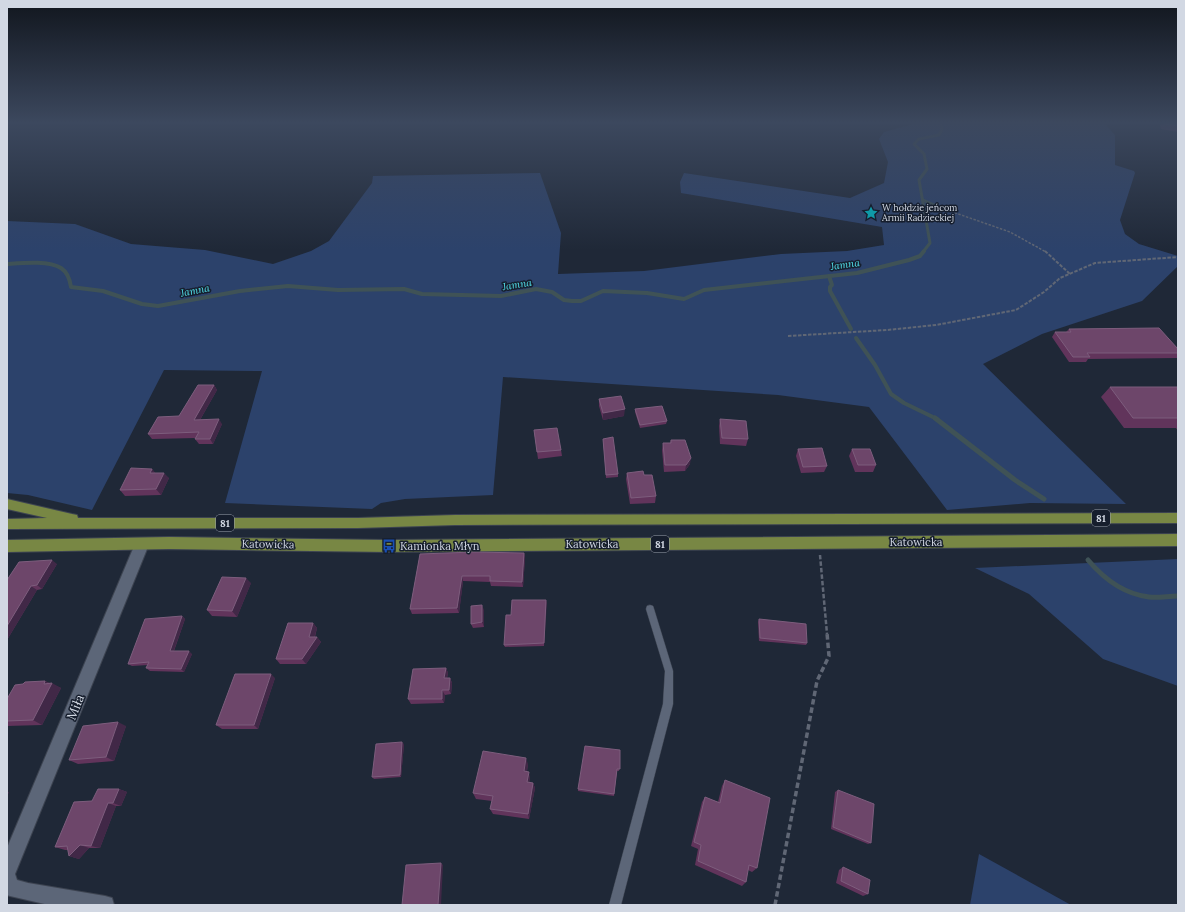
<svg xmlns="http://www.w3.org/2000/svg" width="1185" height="912" font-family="Lora,serif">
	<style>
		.green { fill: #2c426b }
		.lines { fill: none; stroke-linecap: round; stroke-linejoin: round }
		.stream-far2 { stroke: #3f5256; stroke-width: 3 }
		.stream-far1 { stroke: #3f5256; stroke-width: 4 }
		.stream { stroke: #3f5256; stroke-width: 5 }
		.lane-casing { stroke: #3d4451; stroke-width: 1 }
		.street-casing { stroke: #3d4451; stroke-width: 2 }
		.primary-casing { stroke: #3d4451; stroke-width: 2 }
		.path-far3 { stroke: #606775; stroke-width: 1.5; stroke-dasharray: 2.5 1.5; stroke-linecap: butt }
		.path-far2 { stroke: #606775; stroke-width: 2; stroke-dasharray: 3.5 1.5; stroke-linecap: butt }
		.path-far1 { stroke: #606775; stroke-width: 2.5; stroke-dasharray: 4.5 2; stroke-linecap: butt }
		.path { stroke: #606775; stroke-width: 3.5; stroke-dasharray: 5.5 3; stroke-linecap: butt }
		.lane { fill: #5c6678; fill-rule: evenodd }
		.street { fill: #5c6678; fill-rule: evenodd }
		.primary { fill: #788744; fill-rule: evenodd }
		.wall { fill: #61345b }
		.shaded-wall { fill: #412847 }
		.building { fill: #6d466a; stroke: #7d5d7d }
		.labels { text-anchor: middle; stroke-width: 3; stroke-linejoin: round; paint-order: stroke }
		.far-poi-label { font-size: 9px; fill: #d2d8e3; stroke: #161e2d; text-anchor: start }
		.far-water-label { font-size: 10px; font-style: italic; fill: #53e2ed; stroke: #161e2d }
		.shield { fill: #161e2d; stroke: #9aa0ac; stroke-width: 1 }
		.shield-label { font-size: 10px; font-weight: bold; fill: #d2d8e3 }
		.street-label { font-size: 11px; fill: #d2d8e3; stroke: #161e2d }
		.poi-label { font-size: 11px; fill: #d2d8e3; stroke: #161e2d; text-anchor: start }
		.near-street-label { font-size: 13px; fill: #d2d8e3; stroke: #161e2d }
	</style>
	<rect width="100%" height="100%" fill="#1f2837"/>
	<g class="green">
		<polygon points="912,122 1103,122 1115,135 1115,165 1134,171 1135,173 1120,220 1125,234 1139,244 1178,256 1178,266 1142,301 1042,334 983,364 1126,504 1030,503 947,510 869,407 778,395 503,377 493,495 405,499 381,503 372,509 225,503 262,371 164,370 92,510 28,495 7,493 7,221 75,224 131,244 205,250 273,264 311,251 329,241 372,183 373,176 540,173 561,233 558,274 644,271 781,254 847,251 884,245 882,227 681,193 680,182 684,173 850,198 884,183 888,162 879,139 884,132 910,125"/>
		<polygon points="1178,559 1178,686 1103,659 1029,594 975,568"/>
		<polygon points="979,854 1071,905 970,905"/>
	</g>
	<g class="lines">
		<g class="stream-far2">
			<polyline points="923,200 943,209"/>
			<polyline points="923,252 930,243 919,180 927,169 924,154 914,144 919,139 939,135 942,129 940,122"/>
		</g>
		<g class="stream-far1">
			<path d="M7,264C21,263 49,260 61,268C67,272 70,280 71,287L103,291L142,304L158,306L240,291L288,286L338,290L404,289L422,294L501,296L536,289L552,292L564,300L572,301H581L603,291L647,293L684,299L704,290L857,273L909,260L920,256L924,251"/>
			<polyline points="829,276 832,285 830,287 830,291 851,329"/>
			<polyline points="856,338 875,365 891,394 904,403 937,419"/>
		</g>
		<g class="stream">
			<polyline points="935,418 1015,480 1044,499"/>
			<path d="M1088,560C1104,579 1124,594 1149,597C1159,598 1168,596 1178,596"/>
		</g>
		<g class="lane-casing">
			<polygon id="lane" points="650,605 653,606 654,609 673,671 673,704 621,905 609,905 663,704 665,671 646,609 647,606"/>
		</g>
		<g class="street-casing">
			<polygon id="street" points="142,538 147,540 149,544 15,874 17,880 28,883 105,896 112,898 114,905 49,905 10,896 7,895 7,848 135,544 137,540"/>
		</g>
		<g class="primary-casing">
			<g id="primary">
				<polygon points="7,499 72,514 77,515 78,518 358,518 455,515 1178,513 1178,523 455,525 358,528 7,529 7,519 47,518 7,509"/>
				<polygon points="1178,534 1178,546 389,552 169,549 7,552 7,540 169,537 389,540"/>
			</g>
		</g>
		<polyline class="path-far3" points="947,210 1010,232 1046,252"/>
		<g class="path-far2">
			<polyline points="1045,251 1070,274"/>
			<polyline points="788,336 887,330 936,325 1016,310 1044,292 1060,278 1095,263 1178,257"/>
		</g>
		<polyline class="path-far1" points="820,555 827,634"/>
		<polyline class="path" points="775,905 817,681 829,656 827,633"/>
		<use href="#lane" class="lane"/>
		<use href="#street" class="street"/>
		<use href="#primary" class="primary"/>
	</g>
	<g class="wall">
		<polygon points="1159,122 1178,122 1178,132 1161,129"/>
		<polygon points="1069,329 1178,349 1178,357 1177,358 1088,359 1086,362 1069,362 1052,337 1055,332 1066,332"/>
		<polygon points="214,385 217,390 200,420 222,424 213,444 199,444 195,439 196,438 152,439 148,434 179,416"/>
		<polygon points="1110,387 1178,387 1178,431 1176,428 1124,428 1101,397"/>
		<polygon points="599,399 624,416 603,420 599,406"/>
		<polygon points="635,409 667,421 666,424 640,428 635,412"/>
		<polygon points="720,419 748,439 746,446 720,444 719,426"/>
		<polygon points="534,430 561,450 562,456 538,459"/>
		<polygon points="603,439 618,474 618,477 606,478"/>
		<polygon points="671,440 690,464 685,471 664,472 662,450 663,443 670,443"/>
		<polygon points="798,449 827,466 824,472 801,473 796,456"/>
		<polygon points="852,449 876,465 873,472 855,472 849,456"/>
		<polygon points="152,469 155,473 169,478 161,495 125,496 120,490"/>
		<polygon points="627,473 644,475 656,496 655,503 630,504 626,479"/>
		<polygon points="524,553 525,558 523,587 491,586 490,582 463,581 459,613 412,614 410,609 420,554"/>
		<polygon points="57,564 42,589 37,590 7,640 7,580"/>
		<polygon points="251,583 237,617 212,616 207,610"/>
		<polygon points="546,600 544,646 505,647 504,645"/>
		<polygon points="484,610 484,627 473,628 471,624"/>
		<polygon points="182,616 185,619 174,651 192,654 184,672 150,671 146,668 148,665 132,666 128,664"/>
		<polygon points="759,619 807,643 806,645 759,641 758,622"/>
		<polygon points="313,623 317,628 315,637 317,637 321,642 306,664 280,664 276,659"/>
		<polygon points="446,668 448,673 447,678 450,678 452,683 451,694 445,695 444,703 411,704 408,699"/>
		<polygon points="275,678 258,729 222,729 216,725"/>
		<polygon points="45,681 61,688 42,725 7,726 7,699 23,684"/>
		<polygon points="126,726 114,761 78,764 69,760"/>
		<polygon points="404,744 401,777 374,779 372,777"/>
		<polygon points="620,750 619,771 617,771 614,796 578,791 578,789"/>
		<polygon points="528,764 527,771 530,778 529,782 533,783 535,788 529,819 493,814 490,809 492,801 476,799 473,793"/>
		<polygon points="725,780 757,868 752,872 748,870 746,882 742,886 695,865 698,849 691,846 702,802 705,797 718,802 722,786"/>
		<polygon points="119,789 127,792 121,806 116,806 100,848 89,848 79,859 69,856 68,850 65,850 55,847 92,801"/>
		<polygon points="838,790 871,843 868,844 831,829 835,792"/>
		<polygon points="843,867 868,894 863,896 836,883 839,870"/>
	</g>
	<g class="shaded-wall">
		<polygon points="214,385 217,390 197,425 194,420"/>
		<polygon points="625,409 624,416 603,420 603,413"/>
		<polygon points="219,419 222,424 213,444 210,439"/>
		<polygon points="691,458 690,464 685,471 686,465"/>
		<polygon points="152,469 157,475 150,473"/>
		<polygon points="164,473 169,478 161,495 156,489"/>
		<polygon points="524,553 525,558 523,587 522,582"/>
		<polygon points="52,560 57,564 42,589 37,585"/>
		<polygon points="462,576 463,581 459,613 457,608"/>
		<polygon points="246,578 251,583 237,617 232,611"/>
		<polygon points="31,586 37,590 7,640 7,626"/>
		<polygon points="546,600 547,603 544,646 544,643"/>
		<polygon points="482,605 484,610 484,627 482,622"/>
		<polygon points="182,616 185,619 173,653 170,651"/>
		<polygon points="313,623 317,628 313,642 309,637"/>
		<polygon points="317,637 321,642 306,664 302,659"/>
		<polygon points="189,651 192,654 184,672 181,669"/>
		<polygon points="446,668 448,673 446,682 444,678"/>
		<polygon points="271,674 275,678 258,729 254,725"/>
		<polygon points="450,678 452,683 451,694 449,690"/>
		<polygon points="45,681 52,685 52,683 61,688 42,725 33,720 44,684"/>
		<polygon points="442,690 445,695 444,703 442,699"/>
		<polygon points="118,722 126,726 114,761 106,757"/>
		<polygon points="402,742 404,744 401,777 400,775"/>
		<polygon points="526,758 528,764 526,777 524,771"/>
		<polygon points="529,772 530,778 529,787 527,782"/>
		<polygon points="533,783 535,788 529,819 528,814"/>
		<polygon points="119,789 127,792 121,806 113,803"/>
		<polygon points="7,792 9,792 7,797"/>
		<polygon points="108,803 116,806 100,848 91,846"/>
		<polygon points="80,845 89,848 79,859 69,856"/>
		<polygon points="441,863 443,865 441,905 438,905"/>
	</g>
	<g class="building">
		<polygon points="1163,122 1178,122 1178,126 1164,124"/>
		<polygon points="1159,328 1178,349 1178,353 1087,353 1090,357 1073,357 1055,332 1071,332 1069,329"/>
		<polygon points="198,385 214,385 194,420 219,419 210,439 195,439 199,432 148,434 158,417 179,416"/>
		<polygon points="1110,387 1178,387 1178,418 1133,418"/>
		<polygon points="621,396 625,409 603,413 599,399"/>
		<polygon points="662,406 667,421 640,425 635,409"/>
		<polygon points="720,419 746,421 748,439 722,438"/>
		<polygon points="557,428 561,450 537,452 534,430"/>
		<polygon points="613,437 618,474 606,475 603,439"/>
		<polygon points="671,440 685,440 691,458 686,465 665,465 663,443 671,443"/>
		<polygon points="822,448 827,466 803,467 798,449"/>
		<polygon points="852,449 870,449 876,465 858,465"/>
		<polygon points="131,468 152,469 150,473 164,473 156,489 120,490"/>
		<polygon points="643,471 644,475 652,475 656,496 631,498 627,473"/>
		<polygon points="474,552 524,553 522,582 490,581 490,576 462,576 457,608 410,609 420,554"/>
		<polygon points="52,560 37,585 31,586 7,626 7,580 19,562"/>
		<polygon points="222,577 246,578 232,611 207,610"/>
		<polygon points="512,600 546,600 544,643 504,645 506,615 511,615"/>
		<polygon points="482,605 482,622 471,624 471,606"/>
		<polygon points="182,616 170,651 189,651 181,669 146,668 149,662 128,664 145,619"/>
		<polygon points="759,619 806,624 807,643 760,638"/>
		<polygon points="288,623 313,623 309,637 317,637 302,659 276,659"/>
		<polygon points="446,668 444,678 450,678 449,690 442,690 442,699 408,699 413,669"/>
		<polygon points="235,674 271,674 254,725 216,725"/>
		<polygon points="45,681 44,684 52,683 33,720 7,721 7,699 15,685 23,684 25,682"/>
		<polygon points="118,722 106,757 69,760 83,726"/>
		<polygon points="402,742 400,775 372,777 376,744"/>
		<polygon points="585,746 620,750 620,769 617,769 614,794 578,789"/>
		<polygon points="483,751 526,758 524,771 529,772 527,782 533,783 528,814 490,809 493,796 473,793"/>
		<polygon points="725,780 770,798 757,868 749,865 746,882 698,861 701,845 694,842 705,797 720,803"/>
		<polygon points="98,789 119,789 113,803 108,803 91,846 80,845 69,856 67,846 55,847 74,802 92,801"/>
		<polygon points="838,790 874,804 871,843 833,827"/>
		<polygon points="441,863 438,905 402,905 406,865"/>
		<polygon points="843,867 870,880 868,894 841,881"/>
	</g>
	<linearGradient id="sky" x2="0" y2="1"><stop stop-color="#11161e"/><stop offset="0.49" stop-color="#3c485e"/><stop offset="1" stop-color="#3c485e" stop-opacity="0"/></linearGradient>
	<rect width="1185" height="250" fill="url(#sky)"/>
	<defs>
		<g id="sight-bare" transform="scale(1.08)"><path d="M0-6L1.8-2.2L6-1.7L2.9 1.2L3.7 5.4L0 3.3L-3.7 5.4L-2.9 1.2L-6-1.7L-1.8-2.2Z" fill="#0f9aa8" stroke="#161e2d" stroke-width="2.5" paint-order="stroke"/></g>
		<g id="bus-bare" transform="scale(1.08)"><path d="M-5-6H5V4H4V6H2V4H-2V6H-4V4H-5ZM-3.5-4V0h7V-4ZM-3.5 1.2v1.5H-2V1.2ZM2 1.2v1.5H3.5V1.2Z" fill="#1a4fb4" stroke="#161e2d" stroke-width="2.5" paint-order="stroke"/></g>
	</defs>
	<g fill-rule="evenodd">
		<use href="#sight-bare" x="871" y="213"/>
		<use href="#bus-bare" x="389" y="546"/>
	</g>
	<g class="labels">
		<g class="far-poi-label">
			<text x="882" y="211">W hołdzie jeńcom<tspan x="882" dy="10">Armii Radzieckiej</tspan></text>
		</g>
		<g class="far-water-label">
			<text transform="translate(845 264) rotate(-8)" y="4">Jamna</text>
			<text transform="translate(517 284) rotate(-9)" y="4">Jamna</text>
			<text transform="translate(195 290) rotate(-11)" y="4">Jamna</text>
		</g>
		<g class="shield">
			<rect x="1092" y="510" width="18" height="16" rx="3"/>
			<rect x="216" y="515" width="18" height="16" rx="3"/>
			<rect x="651" y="536" width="18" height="16" rx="3"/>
		</g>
		<g class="shield-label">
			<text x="1101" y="522">81</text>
			<text x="225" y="527">81</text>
			<text x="660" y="548">81</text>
		</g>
		<g class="street-label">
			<text x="916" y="546">Katowicka</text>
			<text transform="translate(268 544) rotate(1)" y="4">Katowicka</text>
			<text x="592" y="548">Katowicka</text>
		</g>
		<g class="poi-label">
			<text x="400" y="550">Kamionka Młyn</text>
		</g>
		<g class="near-street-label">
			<text transform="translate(75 707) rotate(-68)" y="5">Miła</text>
		</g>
	</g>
	<rect width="1185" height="912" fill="none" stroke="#d2d8e3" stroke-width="16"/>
</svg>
